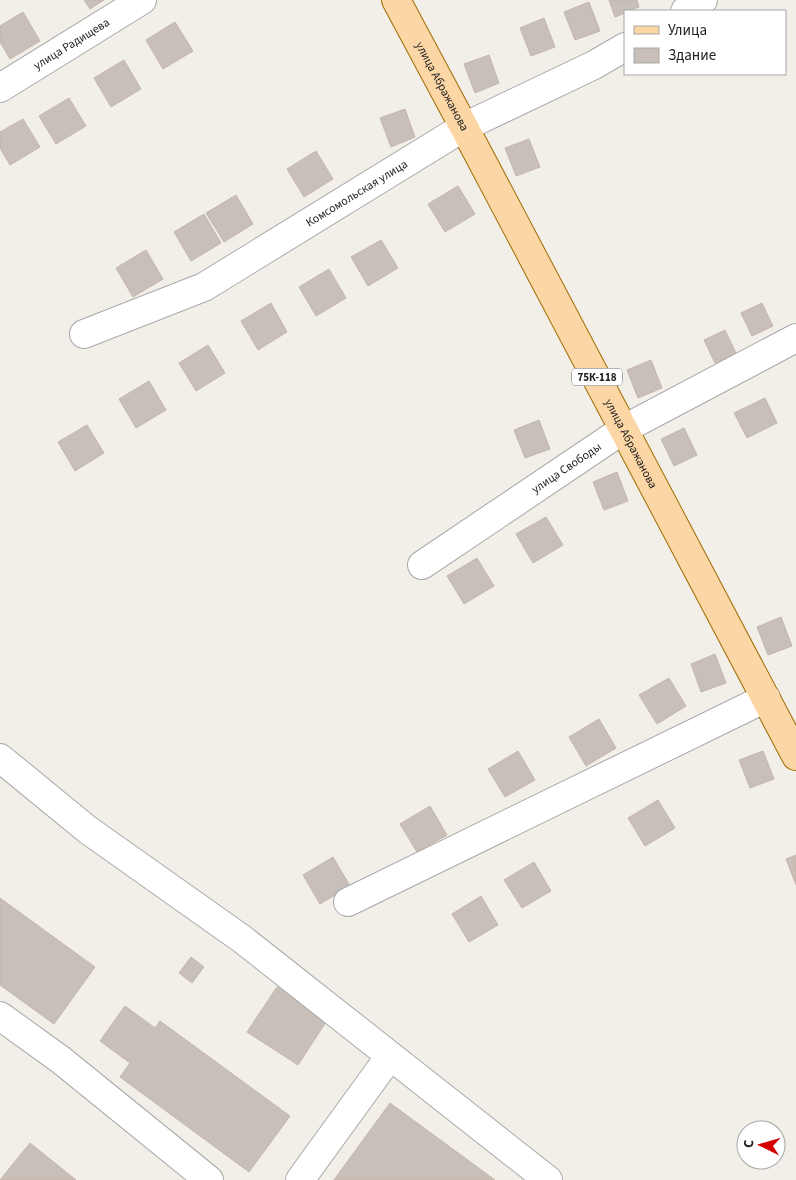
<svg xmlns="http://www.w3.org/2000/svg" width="796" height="1180" font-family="'Source Sans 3',sans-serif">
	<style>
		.building { fill: #c7bfb8; stroke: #c4b6ab }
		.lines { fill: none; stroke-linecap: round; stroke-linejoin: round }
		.minor-casing { stroke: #a9a9a9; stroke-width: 30 }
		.major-casing { stroke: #a06b00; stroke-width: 30 }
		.minor { stroke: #fff; stroke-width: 28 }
		.major { stroke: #fcd6a4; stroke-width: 28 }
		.labels { text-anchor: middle; stroke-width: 4; stroke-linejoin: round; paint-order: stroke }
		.shield { fill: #fff; stroke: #646464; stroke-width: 1 }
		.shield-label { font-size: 11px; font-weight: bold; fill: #222 }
		.street-label { font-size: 12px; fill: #222; stroke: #fff }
	</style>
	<rect width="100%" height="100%" fill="#f2efe9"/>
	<g class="building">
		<polygon points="84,0 104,0 90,9"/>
		<polygon points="609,0 637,0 639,7 629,11 625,11 625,13 615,17"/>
		<polygon points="589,2 600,31 575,40 564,12"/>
		<polygon points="23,12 40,41 10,59 0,42 0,26"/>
		<polygon points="544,18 555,47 531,56 520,28"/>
		<polygon points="175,22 193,51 163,69 146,40"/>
		<polygon points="489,55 499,83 475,93 464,64"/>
		<polygon points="124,60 141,89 111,107 94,78"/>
		<polygon points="69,98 86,126 56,144 39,116"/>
		<polygon points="405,109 415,137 391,147 380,118"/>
		<polygon points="23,119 40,147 10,165 0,148 0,132"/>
		<polygon points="529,139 540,167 516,176 505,148"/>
		<polygon points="316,151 333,179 304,197 287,169"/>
		<polygon points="458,186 475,214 445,232 428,204"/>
		<polygon points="236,195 253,224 224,242 206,213"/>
		<polygon points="204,214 221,243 191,261 174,232"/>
		<polygon points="381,240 398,268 368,286 351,257"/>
		<polygon points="146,250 163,279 133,297 116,268"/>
		<polygon points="329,269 346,298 316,316 299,287"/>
		<polygon points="271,303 287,332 258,350 241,321"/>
		<polygon points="762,303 773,326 752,336 741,313"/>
		<polygon points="725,330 736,353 715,363 704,340"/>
		<polygon points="208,345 225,373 196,391 179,363"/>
		<polygon points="651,360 662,388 638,398 627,370"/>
		<polygon points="149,381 166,410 136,428 119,399"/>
		<polygon points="765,398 777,423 747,438 734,413"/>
		<polygon points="539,420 550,449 525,458 514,430"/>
		<polygon points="87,425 104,453 75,471 58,442"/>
		<polygon points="684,428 697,455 674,466 661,439"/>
		<polygon points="617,472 628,501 604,510 593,482"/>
		<polygon points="546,517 563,545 533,563 516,534"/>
		<polygon points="477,558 494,586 464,604 447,576"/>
		<polygon points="781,617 792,646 768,655 757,627"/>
		<polygon points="715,654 726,683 701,692 691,664"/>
		<polygon points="669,678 686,706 657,724 639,695"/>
		<polygon points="599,719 616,748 586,766 569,737"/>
		<polygon points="518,751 535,780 505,797 488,769"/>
		<polygon points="763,751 774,779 750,788 739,760"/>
		<polygon points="658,800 675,828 645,846 628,818"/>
		<polygon points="430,806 447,835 417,852 400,824"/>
		<polygon points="796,855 796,885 786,859"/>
		<polygon points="333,857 350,886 320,904 303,875"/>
		<polygon points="534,862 551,891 522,908 504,880"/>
		<polygon points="481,896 498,925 469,942 452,914"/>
		<polygon points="0,898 95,967 54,1024 0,985"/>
		<polygon points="191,957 204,967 192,983 179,973"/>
		<polygon points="277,987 328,1019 298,1065 247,1032"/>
		<polygon points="125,1006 155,1028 160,1021 290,1116 249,1172 120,1077 130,1063 100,1041"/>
		<polygon points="390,1103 495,1180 334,1180"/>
		<polygon points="30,1143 76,1180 0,1180"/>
	</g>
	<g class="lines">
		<g class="minor-casing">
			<g id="minor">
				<polyline points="685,11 703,0"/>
				<path id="s1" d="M0,88L142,0"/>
				<path id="s2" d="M84,334L204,287L464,127L594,65L625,47"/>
				<path id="s3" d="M422,565L624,429L796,338"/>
				<polyline points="0,758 88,830 242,939 548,1180"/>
				<polyline points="348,902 766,698"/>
				<polyline points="0,1016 61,1060 209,1180"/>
				<polyline points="300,1180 390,1056"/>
			</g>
		</g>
		<g class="major-casing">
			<g id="major">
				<path id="s4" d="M396,0L464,127L796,756"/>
			</g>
		</g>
		<use href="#minor" class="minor"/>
		<use href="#major" class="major"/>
	</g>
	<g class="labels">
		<rect class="shield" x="572" y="368.5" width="50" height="17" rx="4"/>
		<g class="shield-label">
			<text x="597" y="381">75К-118</text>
		</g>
		<g class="street-label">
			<text dy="4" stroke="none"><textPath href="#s1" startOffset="84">улица Радищева</textPath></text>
			<text dy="4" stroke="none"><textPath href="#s4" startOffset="98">улица Абражанова</textPath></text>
			<text dy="4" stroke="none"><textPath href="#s2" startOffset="308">Комсомольская улица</textPath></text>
			<text dy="4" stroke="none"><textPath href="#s4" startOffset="502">улица Абражанова</textPath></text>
			<text dy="4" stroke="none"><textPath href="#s3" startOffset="174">улица Свободы</textPath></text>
		</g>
	</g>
	<rect x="624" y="10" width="162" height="65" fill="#ffffff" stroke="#a7a7a7"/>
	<rect x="634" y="26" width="25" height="8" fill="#fcd6a4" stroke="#a7a7a7"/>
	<text x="668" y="35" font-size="15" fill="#222222">Улица</text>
	<rect x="634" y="48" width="25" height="15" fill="#c7bfb8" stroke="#a7a7a7"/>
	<text x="668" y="60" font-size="15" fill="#222222">Здание</text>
	<g transform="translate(761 1145) rotate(275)"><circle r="24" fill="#ffffff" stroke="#a7a7a7"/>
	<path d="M0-4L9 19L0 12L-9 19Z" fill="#d40000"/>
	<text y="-8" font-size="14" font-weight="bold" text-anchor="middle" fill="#222222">С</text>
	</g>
</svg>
